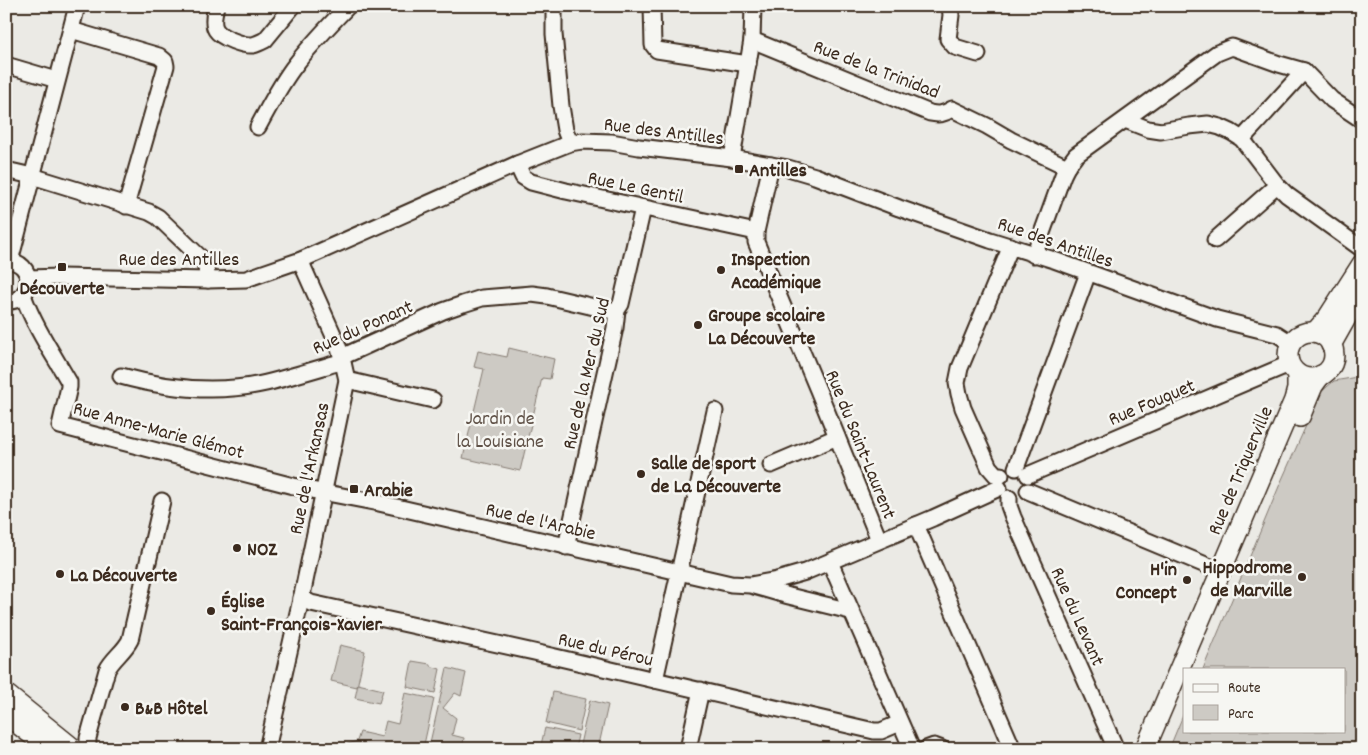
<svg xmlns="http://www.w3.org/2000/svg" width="1368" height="755" font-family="Dekko,sans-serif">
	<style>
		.green { fill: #cdcac4; stroke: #847a71 }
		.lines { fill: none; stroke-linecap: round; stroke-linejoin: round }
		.minor-casing { stroke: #3b2a1e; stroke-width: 19 }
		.major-casing { stroke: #3b2a1e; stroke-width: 22 }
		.minor { stroke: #f6f6f2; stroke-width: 15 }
		.major { stroke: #f6f6f2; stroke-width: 19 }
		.poi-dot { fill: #3b2a1e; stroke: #f6f6f2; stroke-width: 2 }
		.labels { text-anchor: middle; stroke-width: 5; stroke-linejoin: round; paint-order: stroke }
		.street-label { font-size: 20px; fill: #3b2a1e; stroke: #f6f6f2 }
		.poi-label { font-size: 20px; font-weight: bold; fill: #3b2a1e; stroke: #f6f6f2; text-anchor: start }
		.park-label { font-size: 20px; fill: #605248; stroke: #f6f6f2 }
	</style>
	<rect width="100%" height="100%" fill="#ebeae5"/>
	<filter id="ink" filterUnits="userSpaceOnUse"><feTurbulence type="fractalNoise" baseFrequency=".02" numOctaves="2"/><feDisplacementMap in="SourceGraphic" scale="10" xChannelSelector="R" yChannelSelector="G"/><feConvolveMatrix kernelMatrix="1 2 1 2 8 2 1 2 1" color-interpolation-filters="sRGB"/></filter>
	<g filter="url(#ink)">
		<g class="green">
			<polygon points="509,348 554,359 550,379 542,378 520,471 463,458 484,369 474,367 478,351 507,357"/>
			<polygon points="1357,377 1362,380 1362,749 1169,749 1184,713 1184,731 1344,731 1344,669 1203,669 1280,484 1321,392 1334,381"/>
			<polygon points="340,645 365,651 357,687 331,681"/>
			<polygon points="412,661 430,664 430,666 440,669 435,693 407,687"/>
			<polygon points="447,668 466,673 461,696 455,693 443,708 456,718 452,735 464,738 462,749 436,749 429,747"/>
			<polygon points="358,684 383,690 379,703 355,698"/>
			<polygon points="553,692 586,699 579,731 546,723"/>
			<polygon points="405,693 434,699 423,749 340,749 342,746 357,741 360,732 382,737 386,721 398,724"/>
			<polygon points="590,700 608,705 598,749 579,749"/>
			<polygon points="545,728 578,735 575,749 540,749"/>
		</g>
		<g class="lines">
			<g class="minor-casing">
				<g id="minor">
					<path d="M216,6C214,14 212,24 216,30C221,38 244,46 253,45C257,44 261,42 265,40L293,6"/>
					<polyline points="554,6 554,34 561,106 565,130 570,143"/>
					<polyline points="652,6 653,45 657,50 748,64"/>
					<polyline points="950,6 951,15 948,39 955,47 978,54"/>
					<polyline points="71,30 159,56 165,61 166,66 126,206"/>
					<path d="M752,40L930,113C939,115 944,114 952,109L987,126L1011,140L1067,167"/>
					<polyline points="6,65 57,80"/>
					<polyline points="1125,120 1148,129 1161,131 1189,126 1208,124 1220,127 1231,132 1242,139 1277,185 1287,195 1362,249"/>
					<path d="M258,127C270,105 281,83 296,64C312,43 330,25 348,6"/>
					<polyline points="1242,139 1304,71"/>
					<polyline points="732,158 752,40 753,6"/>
					<polyline points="517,164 523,177 531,182 566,191 756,232"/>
					<polyline points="771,165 756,232 756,242 818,390 879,540"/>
					<polyline points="6,170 32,176 149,212 158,217 205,262 208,280"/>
					<polyline points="1215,240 1277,185"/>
					<polyline points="1034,255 1063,175 1067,167 1076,155 1217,53 1232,47 1279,64 1304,71 1332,100 1362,120"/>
					<path d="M6,261C36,260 35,303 6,301"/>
					<polyline points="10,261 77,6"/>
					<polyline points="29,278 60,277 208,280 246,279 301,260 517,164 570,143 582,141 611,142 639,147 732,158 788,168 815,176 899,208 990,240 1054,260 1217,319 1277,334 1291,343"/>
					<path d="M23,295C34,326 53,354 69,382V387L60,426L301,488L379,503L731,584L750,585L777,580L805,572L933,518L999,488"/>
					<path d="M121,376C168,389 218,394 266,383C290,377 313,370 337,363L346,355L443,311L463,304L482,298L532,294L547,296L607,310H617"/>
					<polyline points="347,380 433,400"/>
					<polyline points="771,465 837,437"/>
					<polyline points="1016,468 1088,273"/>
					<polyline points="1001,475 996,475 989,467 963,408 959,394 957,383 960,368 1011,246"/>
					<polyline points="1028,475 1289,364"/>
					<polyline points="1028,491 1220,571"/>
					<polyline points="1009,498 1009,506 1013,517 1116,749"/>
					<polyline points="916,525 1013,749"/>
					<polyline points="566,547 615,328 617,310 621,304 643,208"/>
					<polyline points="830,562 912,749"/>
					<polyline points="754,586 789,596 846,610 850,609"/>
					<polyline points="301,598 311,603 534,652 874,731 881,731 900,723"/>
					<polyline points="655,680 715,411"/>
					<path d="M88,749V738L107,670C113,658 124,652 130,640L162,501"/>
					<polyline points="267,749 304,586 347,380 342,358 337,343 304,269 301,260"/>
					<polyline points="688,749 701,690"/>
					<polyline points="926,749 934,746 942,749"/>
				</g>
			</g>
			<g class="major-casing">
				<g id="major">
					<polyline points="1315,332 1328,317 1362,264"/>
					<circle cx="1311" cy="355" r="23"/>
					<polyline points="1331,345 1362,290"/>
					<polyline points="1300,417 1313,386 1321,375"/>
					<polyline points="6,694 74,749"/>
					<polyline points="6,715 50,749"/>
					<polyline points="1145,749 1294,400 1297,389 1297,374"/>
				</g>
			</g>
			<use href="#minor" class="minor"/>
			<use href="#major" class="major"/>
		</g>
	</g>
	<g class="poi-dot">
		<rect x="734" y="164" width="10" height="10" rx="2.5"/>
		<rect x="57" y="262" width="10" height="10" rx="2.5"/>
		<circle cx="721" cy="270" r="5"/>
		<circle cx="698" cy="325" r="5"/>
		<circle cx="641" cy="474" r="5"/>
		<rect x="349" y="484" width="10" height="10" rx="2.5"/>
		<circle cx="237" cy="548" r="5"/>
		<circle cx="60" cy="574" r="5"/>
		<circle cx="1302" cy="577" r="5"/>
		<circle cx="1187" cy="580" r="5"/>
		<circle cx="211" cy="611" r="5"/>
		<circle cx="125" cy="707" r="5"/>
	</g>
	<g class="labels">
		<g class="street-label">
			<text transform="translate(877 68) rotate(21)" y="7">Rue de la Trinidad</text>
			<text transform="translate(664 130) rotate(7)" y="7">Rue des Antilles</text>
			<text transform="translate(636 186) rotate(12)" y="7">Rue Le Gentil</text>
			<text transform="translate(1056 241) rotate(19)" y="7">Rue des Antilles</text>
			<text x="179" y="265">Rue des Antilles</text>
			<text transform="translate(362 326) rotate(-24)" y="7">Rue du Ponant</text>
			<text transform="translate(585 373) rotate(-77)" y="7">Rue de la Mer du Sud</text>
			<text transform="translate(1151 401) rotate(-23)" y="7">Rue Fouquet</text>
			<text transform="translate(159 429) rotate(15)" y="7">Rue Anne-Marie Glémot</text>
			<text transform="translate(862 444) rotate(68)" y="7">Rue du Saint-Laurent</text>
			<text transform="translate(308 468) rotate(-78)" y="7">Rue de l'Arkansas</text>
			<text transform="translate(1239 470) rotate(-67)" y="7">Rue de Triquerville</text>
			<text transform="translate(541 520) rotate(13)" y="7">Rue de l'Arabie</text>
			<text transform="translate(1079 616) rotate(66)" y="7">Rue du Levant</text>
			<text transform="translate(606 648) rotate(13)" y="7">Rue du Pérou</text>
		</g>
		<g class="poi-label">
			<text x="749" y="176">Antilles</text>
			<text x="731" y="265">Inspection<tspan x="731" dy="23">Académique</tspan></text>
			<text x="62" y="294" text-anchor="middle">Découverte</text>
			<text x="708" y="321">Groupe scolaire<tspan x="708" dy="23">La Découverte</tspan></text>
			<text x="651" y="469">Salle de sport<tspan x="651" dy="23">de La Découverte</tspan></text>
			<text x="364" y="496">Arabie</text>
			<text x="247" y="555">NOZ</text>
			<text x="1292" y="573" text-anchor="end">Hippodrome<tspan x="1292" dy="23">de Marville</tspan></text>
			<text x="1177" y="575" text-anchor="end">H'in<tspan x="1177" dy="23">Concept</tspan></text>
			<text x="70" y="581">La Découverte</text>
			<text x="221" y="607">Église<tspan x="221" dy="23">Saint-François-Xavier</tspan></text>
			<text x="135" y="714">B&amp;B Hôtel</text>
		</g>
		<g class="park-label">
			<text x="500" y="424">Jardin de<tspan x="500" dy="23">la Louisiane</tspan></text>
		</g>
	</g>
	<rect width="1368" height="755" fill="none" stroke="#f6f6f2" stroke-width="25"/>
	<rect x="12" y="12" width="1343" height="730" fill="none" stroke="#3b2a1e" stroke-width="2" filter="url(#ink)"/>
	<rect x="1183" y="668" width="162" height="65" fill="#f6f6f2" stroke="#aba49d"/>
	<rect x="1193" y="684" width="25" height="8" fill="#f6f6f2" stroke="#aba49d"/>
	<text x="1228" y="692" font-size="15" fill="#3b2a1e">Route</text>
	<rect x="1193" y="705" width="25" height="15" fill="#cdcac4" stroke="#aba49d"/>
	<text x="1228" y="718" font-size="15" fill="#3b2a1e">Parc</text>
</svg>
